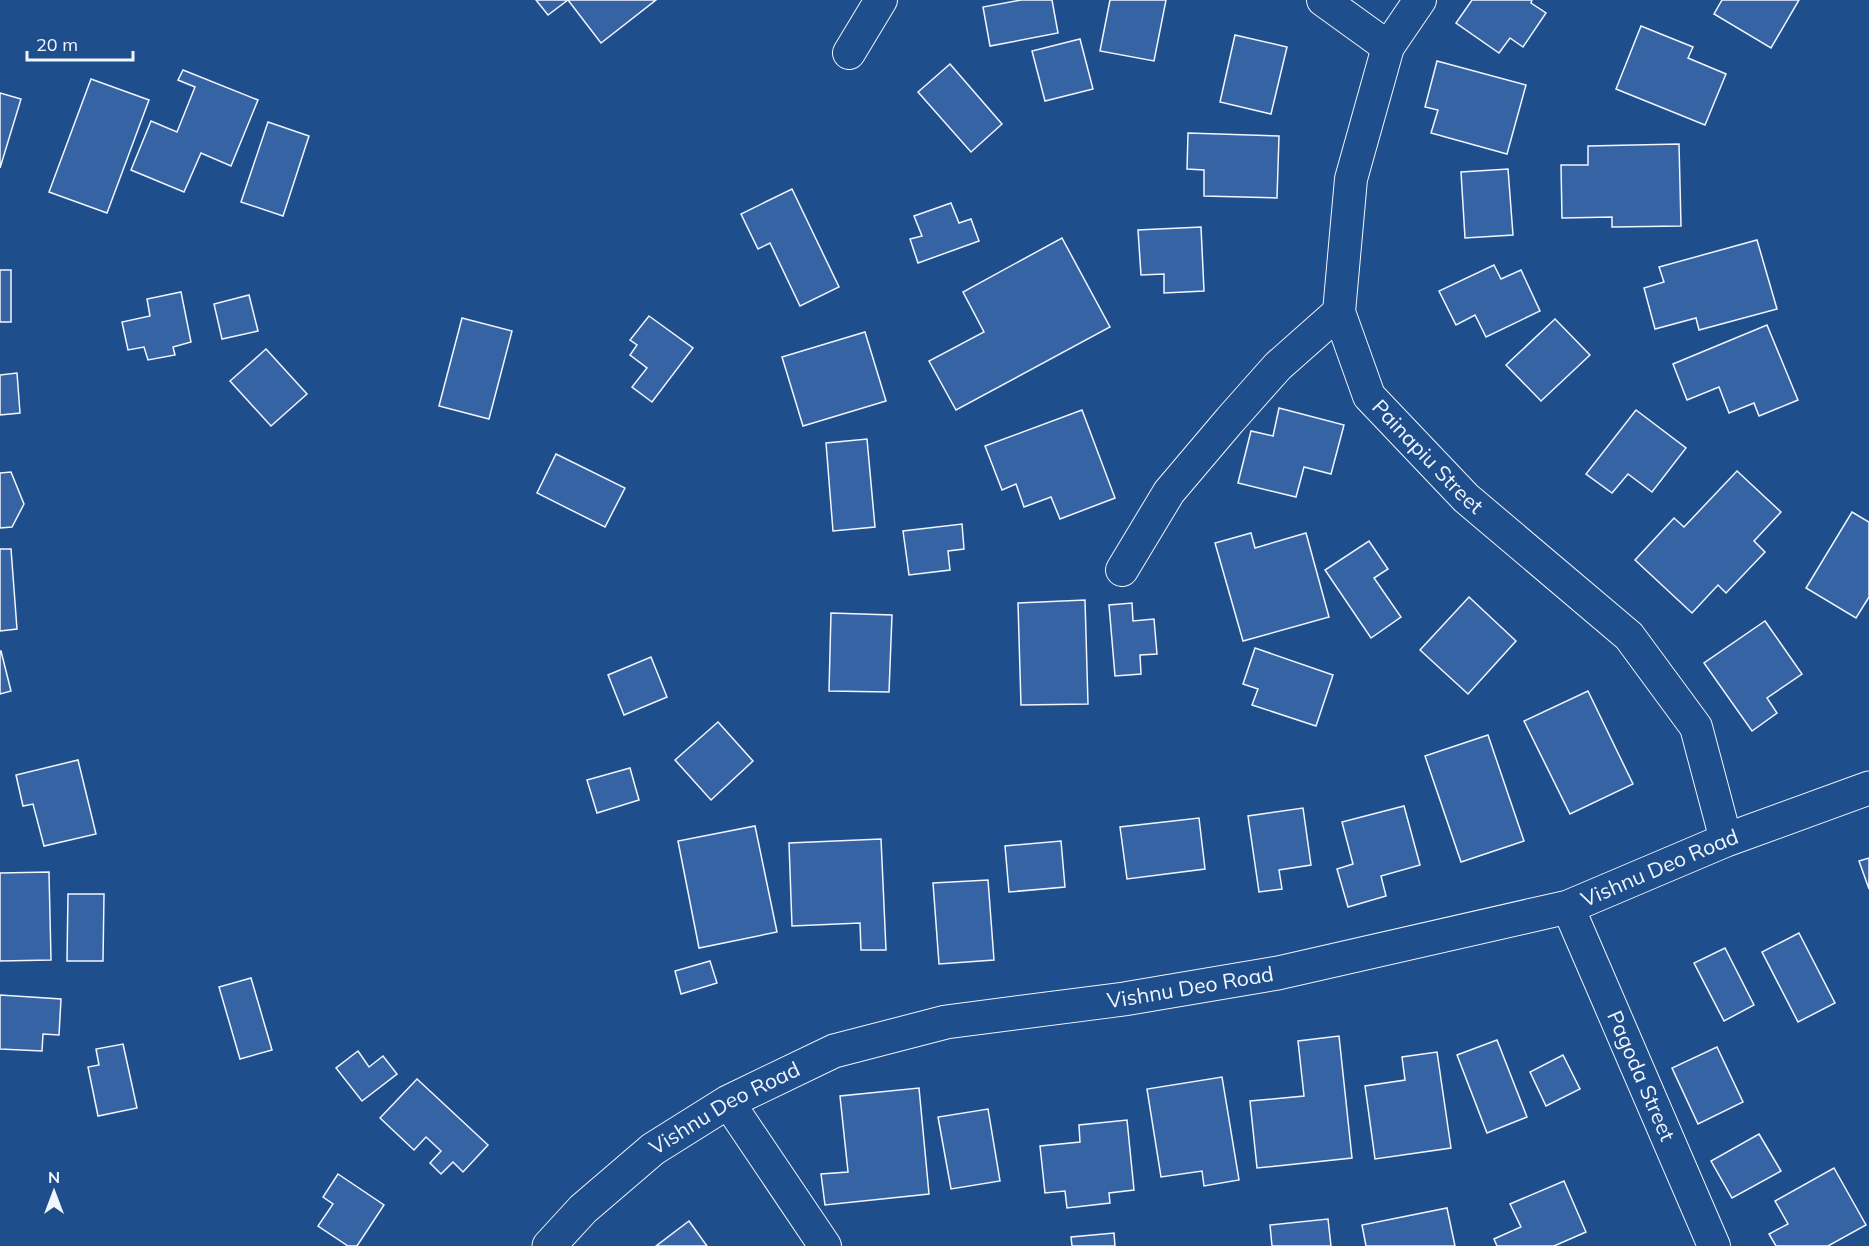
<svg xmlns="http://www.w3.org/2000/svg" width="1869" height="1246" font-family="Mulish,sans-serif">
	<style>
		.building { fill: #3563a3; stroke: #f2f6ff; stroke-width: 1.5 }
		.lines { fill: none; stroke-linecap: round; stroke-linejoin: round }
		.street-casing { stroke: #f2f6ff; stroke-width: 34 }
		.secondary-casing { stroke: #f2f6ff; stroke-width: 35 }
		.street { stroke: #1f4e8c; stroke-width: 32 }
		.secondary { stroke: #1f4e8c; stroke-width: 33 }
		.labels { text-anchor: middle; stroke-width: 4.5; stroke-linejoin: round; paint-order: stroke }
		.street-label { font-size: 21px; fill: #f2f6ff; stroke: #1f4e8c }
	</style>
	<rect width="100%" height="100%" fill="#1f4e8c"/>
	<g class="building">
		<polygon points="536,0 656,0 601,43 568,0 548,15"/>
		<polygon points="1021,0 1052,0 1058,33 990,46 983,7"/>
		<polygon points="1110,0 1166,0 1154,61 1100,51"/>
		<polygon points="1472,0 1532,0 1531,3 1546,13 1523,47 1510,38 1499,53 1456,23"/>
		<polygon points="1722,0 1799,0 1771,48 1714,14"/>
		<polygon points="1641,26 1693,47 1688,58 1726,74 1705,125 1616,89"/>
		<polygon points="1235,35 1287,47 1271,114 1220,102"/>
		<polygon points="1080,39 1093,89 1045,101 1032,51"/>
		<polygon points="1437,61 1526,85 1507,154 1431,133 1438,110 1425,107"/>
		<polygon points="950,64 1002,124 971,152 918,92"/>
		<polygon points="183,70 258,100 231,166 201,153 184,192 131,170 151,121 177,132 195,87 178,80"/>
		<polygon points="91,79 149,100 107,213 49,192"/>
		<polygon points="0,93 21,99 0,168"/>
		<polygon points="268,122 309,136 283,216 241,202"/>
		<polygon points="1188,133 1279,136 1277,198 1204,196 1204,170 1187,169"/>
		<polygon points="1679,144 1681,226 1612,227 1612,217 1562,218 1561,165 1588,165 1588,146"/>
		<polygon points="1508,169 1513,235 1465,238 1461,172"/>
		<polygon points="792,189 839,287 800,306 770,243 758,249 741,214"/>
		<polygon points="951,203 959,223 971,219 979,241 918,263 910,239 922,236 914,216"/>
		<polygon points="1201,227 1204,291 1164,293 1164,274 1141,275 1138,230"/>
		<polygon points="1062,238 1110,327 956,410 929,361 984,332 963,292"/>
		<polygon points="1757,240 1777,309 1699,330 1696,318 1655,329 1644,288 1664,282 1659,267"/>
		<polygon points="1494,265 1501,279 1521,270 1540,311 1486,337 1475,315 1456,325 1439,291"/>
		<rect x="0" y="270" width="11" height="52"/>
		<polygon points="181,292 191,342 173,347 175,355 148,360 144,347 128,350 122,322 150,316 147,299"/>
		<polygon points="249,295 258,331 222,339 214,304"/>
		<polygon points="649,316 693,348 652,402 632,387 647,368 630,355 637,345 630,340"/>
		<polygon points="462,318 512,331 489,419 439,406"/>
		<polygon points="1555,319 1590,355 1541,401 1506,365"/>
		<polygon points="1767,325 1798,400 1759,416 1754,403 1729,413 1719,387 1687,400 1673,364"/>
		<polygon points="865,332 886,401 803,426 782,357"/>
		<polygon points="266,349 307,394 271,426 230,381"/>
		<polygon points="17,373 20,413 0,415 0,375"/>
		<polygon points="1279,408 1344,425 1331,474 1304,467 1296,497 1238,483 1251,431 1273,436"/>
		<polygon points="1082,410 1115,498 1060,519 1051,497 1024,507 1016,484 1002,490 985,446"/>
		<polygon points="1636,410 1686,448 1652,492 1628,474 1612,493 1586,474"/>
		<polygon points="867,439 875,527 833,531 826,443"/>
		<polygon points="556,454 625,488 605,527 537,493"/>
		<polygon points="1737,471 1781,512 1754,541 1765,552 1726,593 1718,585 1692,613 1635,560 1674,518 1684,527"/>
		<polygon points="11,472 24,504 12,527 0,528 0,473"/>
		<polygon points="1852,512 1869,522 1869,597 1856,618 1806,588"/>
		<polygon points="962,524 964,549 948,551 950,570 909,575 903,531"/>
		<polygon points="1251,533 1255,548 1306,533 1329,617 1243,641 1215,543"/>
		<polygon points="1369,541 1388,569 1374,578 1401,617 1371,638 1325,570"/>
		<polygon points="0,549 11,549 17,629 0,631"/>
		<polygon points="1469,597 1516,641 1468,694 1420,650"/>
		<polygon points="1085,600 1088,704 1021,705 1018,603"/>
		<polygon points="1132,603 1133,621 1154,619 1157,654 1140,655 1141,674 1115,676 1109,605"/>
		<polygon points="831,613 892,615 889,692 829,691"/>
		<polygon points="1765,621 1802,674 1767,698 1777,713 1752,731 1704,663"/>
		<polygon points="1255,648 1333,675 1316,726 1252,705 1258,689 1243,684"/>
		<polygon points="0,651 1,651 11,691 0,694"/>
		<polygon points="651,657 667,697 624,715 608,675"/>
		<polygon points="1588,691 1633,784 1570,814 1524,721"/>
		<polygon points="718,722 753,761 711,800 675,760"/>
		<polygon points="1488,735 1524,841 1461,862 1425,756"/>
		<polygon points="78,760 96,834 44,846 33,804 23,806 16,775"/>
		<polygon points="630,768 639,800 597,813 587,780"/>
		<polygon points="1404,806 1420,865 1381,876 1386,896 1348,907 1337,869 1353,864 1342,822"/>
		<polygon points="1303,808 1311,865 1279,870 1282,889 1259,892 1248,816"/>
		<polygon points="1199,818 1205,869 1127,879 1120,827"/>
		<polygon points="755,826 777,932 699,948 678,841"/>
		<polygon points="881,839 886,950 861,950 860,923 792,926 789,843"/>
		<polygon points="1061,841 1065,887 1009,892 1005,846"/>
		<polygon points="1869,858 1869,889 1859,861"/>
		<polygon points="49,872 51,960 0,961 0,873"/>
		<polygon points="988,880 994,960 939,964 933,883"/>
		<polygon points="68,894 104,894 103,961 67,961"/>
		<polygon points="1799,933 1835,1003 1798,1022 1762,952"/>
		<polygon points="1725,948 1754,1005 1724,1021 1694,963"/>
		<polygon points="710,961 717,983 681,994 675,971"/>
		<polygon points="251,978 272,1050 240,1059 219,987"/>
		<polygon points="0,995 61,999 59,1035 43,1034 42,1051 0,1049"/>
		<polygon points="1339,1036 1352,1158 1257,1168 1250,1101 1304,1096 1298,1041"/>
		<polygon points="1497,1040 1527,1117 1487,1133 1457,1055"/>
		<polygon points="123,1044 137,1108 98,1116 88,1067 99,1065 96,1049"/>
		<polygon points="1717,1047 1743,1102 1698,1124 1672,1068"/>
		<polygon points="358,1051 369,1067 383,1056 397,1074 362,1101 336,1068"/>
		<polygon points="1437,1052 1451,1148 1375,1159 1365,1086 1405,1080 1402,1057"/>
		<polygon points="1563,1055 1580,1089 1546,1106 1530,1072"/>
		<polygon points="1222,1077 1239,1180 1204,1186 1202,1171 1161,1177 1147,1089"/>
		<polygon points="417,1079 488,1145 463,1172 453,1162 441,1174 430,1163 441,1151 426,1137 414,1150 380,1118"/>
		<polygon points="919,1088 929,1194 825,1205 821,1174 848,1172 840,1096"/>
		<polygon points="988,1109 1000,1181 951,1189 938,1117"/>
		<polygon points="1127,1120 1134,1190 1109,1193 1110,1203 1067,1208 1065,1191 1045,1193 1040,1146 1080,1142 1079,1125"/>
		<polygon points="1759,1134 1781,1171 1732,1198 1711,1161"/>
		<polygon points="1834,1168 1866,1225 1828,1246 1776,1246 1769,1234 1788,1224 1775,1201"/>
		<polygon points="338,1174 384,1205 357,1246 348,1246 318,1226 333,1204 323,1197"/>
		<polygon points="1564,1181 1586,1232 1554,1246 1497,1246 1494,1239 1521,1227 1510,1204"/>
		<polygon points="1447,1208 1455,1246 1366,1246 1362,1225"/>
		<polygon points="1328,1219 1331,1246 1272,1246 1270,1225"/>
		<polygon points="689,1221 707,1246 656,1246"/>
		<polygon points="1114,1233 1115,1246 1072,1246 1071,1237"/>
	</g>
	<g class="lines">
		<g class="street-casing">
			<g id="street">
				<polyline points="1323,0 1388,47"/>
				<path id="s1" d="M1420,0L1388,47L1351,179L1339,312L1369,396L1466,498L1629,636L1696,727L1726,840"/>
				<polyline points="849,53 881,0"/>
				<polyline points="1122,570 1169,492 1230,420 1278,366 1339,312"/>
				<path id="s2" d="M1568,907L1714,1246"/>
				<polyline points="728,1102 825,1246"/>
			</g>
		</g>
		<g class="secondary-casing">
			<g id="secondary">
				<path id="s3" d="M549,1246L583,1209L653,1149L728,1102L834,1051L946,1022L1124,999L1278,973L1568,907L1726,840L1869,788"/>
			</g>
		</g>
		<use href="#street" class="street"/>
		<use href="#secondary" class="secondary"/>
	</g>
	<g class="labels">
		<g class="street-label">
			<text dy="7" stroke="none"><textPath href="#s1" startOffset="501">Painapiu Street</textPath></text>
			<text dy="7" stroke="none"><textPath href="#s3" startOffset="1197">Vishnu Deo Road</textPath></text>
			<text dy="7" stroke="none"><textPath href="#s3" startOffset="711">Vishnu Deo Road</textPath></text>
			<text dy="7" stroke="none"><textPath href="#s2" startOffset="184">Pagoda Street</textPath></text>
			<text dy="7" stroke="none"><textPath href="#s3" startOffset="225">Vishnu Deo Road</textPath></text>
		</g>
	</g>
	<g transform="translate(54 1192)" stroke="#1f4e8c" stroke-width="4.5" paint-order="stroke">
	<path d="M0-4.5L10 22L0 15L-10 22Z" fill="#f2f6ff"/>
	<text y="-9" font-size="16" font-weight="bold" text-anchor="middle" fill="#f2f6ff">N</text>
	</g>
	<path d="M27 51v9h106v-9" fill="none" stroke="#f2f6ff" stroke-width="3"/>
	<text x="36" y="51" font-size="18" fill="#f2f6ff" stroke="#1f4e8c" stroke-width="4.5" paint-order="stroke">20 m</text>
</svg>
